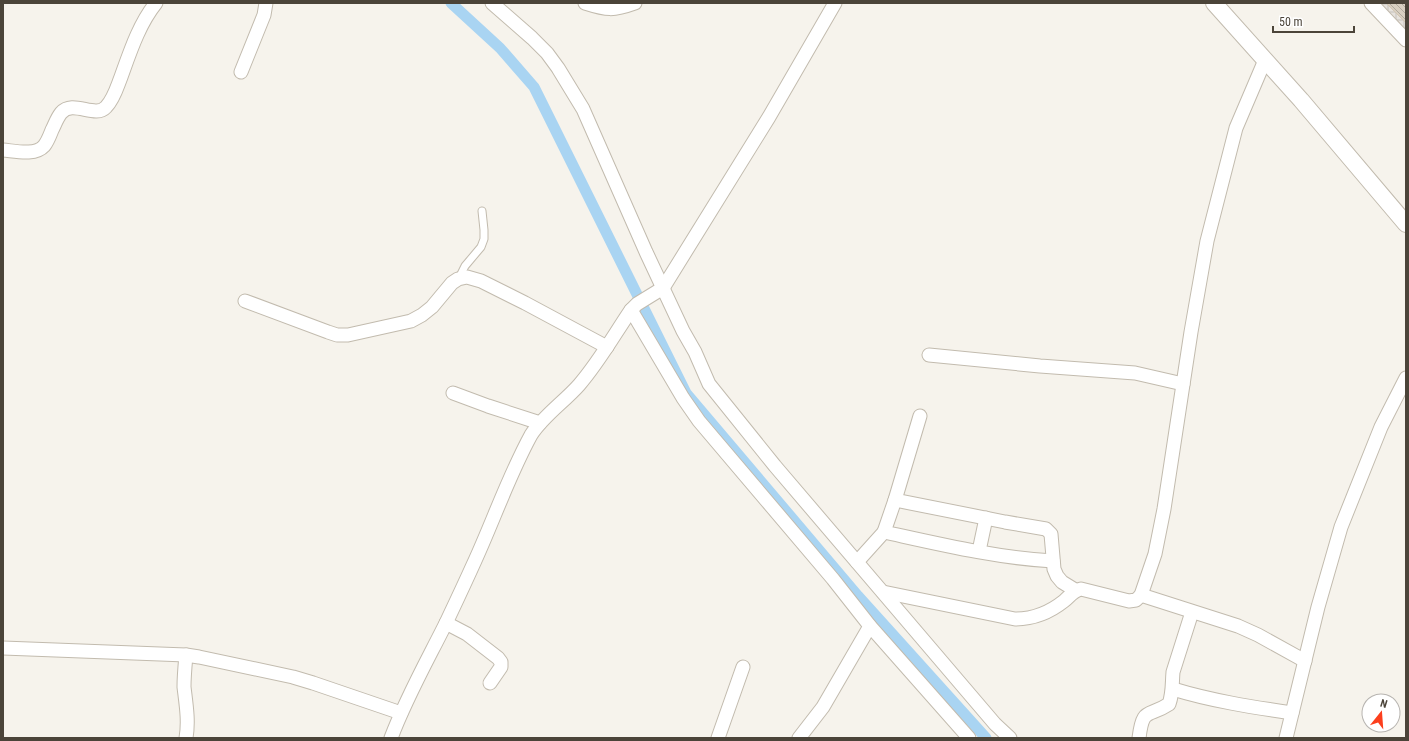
<svg xmlns="http://www.w3.org/2000/svg" width="1409" height="741" font-family="'Roboto Condensed',sans-serif">
	<style>
		.industrial { fill: url(#industrial-grid) }
		.lines { fill: none; stroke-linecap: round; stroke-linejoin: round }
		.canal { stroke: #a9d4f2; stroke-width: 11 }
		.building { fill: url(#building-back-hatch); stroke: #d3c7b4 }
		.service-casing { stroke: #c2bbae; stroke-width: 9 }
		.minor-casing { stroke: #c2bbae; stroke-width: 15 }
		.tertiary-casing { stroke: #c2bbae; stroke-width: 18 }
		.service { stroke: #fff; stroke-width: 7 }
		.minor { stroke: #fff; stroke-width: 13 }
		.tertiary { stroke: #fff; stroke-width: 16 }
	</style>
	<defs>
		<pattern id="industrial-grid" width="8" height="8" patternUnits="userSpaceOnUse"><rect width="8" height="8" fill="#e6e2dd"/><path d="M0 4h8M4 0v8" fill="none" stroke="#c7c3be"/></pattern>
		<pattern id="building-back-hatch" width="6" height="6" patternUnits="userSpaceOnUse"><rect width="6" height="6" fill="#d8cfc1"/><path d="M-1 5l2 2M0 0l6 6M5-1l2 2" fill="none" stroke="#b1aa9e"/></pattern>
	</defs>
	<rect width="100%" height="100%" fill="#f6f3ec"/>
	<polygon class="industrial" points="1376,3 1406,3 1406,34"/>
	<g class="lines">
		<polyline class="canal" points="451,3 500,48 534,87 686,393 858,596 986,738"/>
	</g>
	<polygon class="building" points="1386,3 1406,3 1406,23"/>
	<g class="lines">
		<g class="service-casing">
			<polyline id="service" points="459,278 465,266 481,247 484,239 484,230 482,211"/>
		</g>
		<g class="minor-casing">
			<g id="minor">
				<polyline points="492,3 532,38 547,53 558,68 583,109 646,252 683,331 695,352 709,384 775,466 995,724 1010,738"/>
				<path d="M585,3C607,10 613,11 635,3"/>
				<polyline points="1371,3 1406,40"/>
				<polyline points="241,72 264,15 266,3"/>
				<path d="M3,150C15,151 35,156 44,146C48,141 50,135 52,130C55,124 57,118 61,113C73,99 95,119 106,107C114,99 117,87 121,77C130,52 139,24 156,3"/>
				<polyline points="245,301 328,332 337,335 348,335 411,321 422,315 432,307 452,283 458,279 467,277 481,281 525,303 607,347"/>
				<polyline points="631,310 683,398 699,421 833,579 870,626 969,738"/>
				<polyline points="929,355 1040,366 1135,373 1183,384"/>
				<polyline points="453,393 488,406 540,423"/>
				<polyline points="895,500 1005,522 1046,529 1051,534 1054,569 1057,576 1062,582 1075,590"/>
				<path d="M884,532C939,544 997,558 1053,561"/>
				<polyline points="979,551 986,518"/>
				<polyline points="857,562 884,532 895,500 920,416"/>
				<path d="M883,592L1015,619C1034,619 1049,613 1064,601C1070,596 1073,591 1081,589L1129,601L1136,600L1141,595L1155,554L1164,509L1191,332L1207,241L1236,128L1265,60"/>
				<polyline points="1141,595 1238,626 1258,635 1305,661"/>
				<polyline points="446,623 467,634 498,658 501,662 501,667 490,683"/>
				<polyline points="3,648 186,655 199,657 293,677 313,683 401,713"/>
				<path d="M1173,689C1212,701 1252,707 1292,713"/>
				<path d="M186,738C189,721 186,704 184,687C184,676 185,666 186,655"/>
				<path d="M391,738C406,698 427,661 446,623C455,604 464,585 473,565C493,522 508,477 531,435C543,416 564,402 579,385C599,362 614,335 631,310L637,304L663,288L769,117L835,3"/>
				<polyline points="718,738 743,667"/>
				<polyline points="799,738 823,707 870,626"/>
				<path d="M1139,738C1143,706 1148,718 1169,704C1173,693 1172,683 1173,672L1192,612"/>
				<polyline points="1286,738 1318,607 1341,527 1381,427 1406,378"/>
			</g>
		</g>
		<g class="tertiary-casing">
			<polyline id="tertiary" points="1214,3 1301,100 1406,224"/>
		</g>
		<use href="#service" class="service"/>
		<use href="#minor" class="minor"/>
		<use href="#tertiary" class="tertiary"/>
	</g>
	<rect width="1409" height="741" fill="none" stroke="#4b4439" stroke-width="8"/>
	<g transform="translate(1381 713) rotate(17)"><circle r="19" fill="#ffffff" stroke="#b7b4b0"/>
	<path d="M0-3L7 15L0 10L-7 15Z" fill="#fc3f1d"/>
	<text y="-6" font-size="11" font-weight="bold" text-anchor="middle" fill="#4b4439">N</text>
	</g>
	<path d="M1273 26v6h81v-6" fill="none" stroke="#4b4439" stroke-width="2"/>
	<text x="1279" y="26" font-size="12" fill="#4b4439" stroke="#ffffff" stroke-width="3" paint-order="stroke">50 m</text>
</svg>
